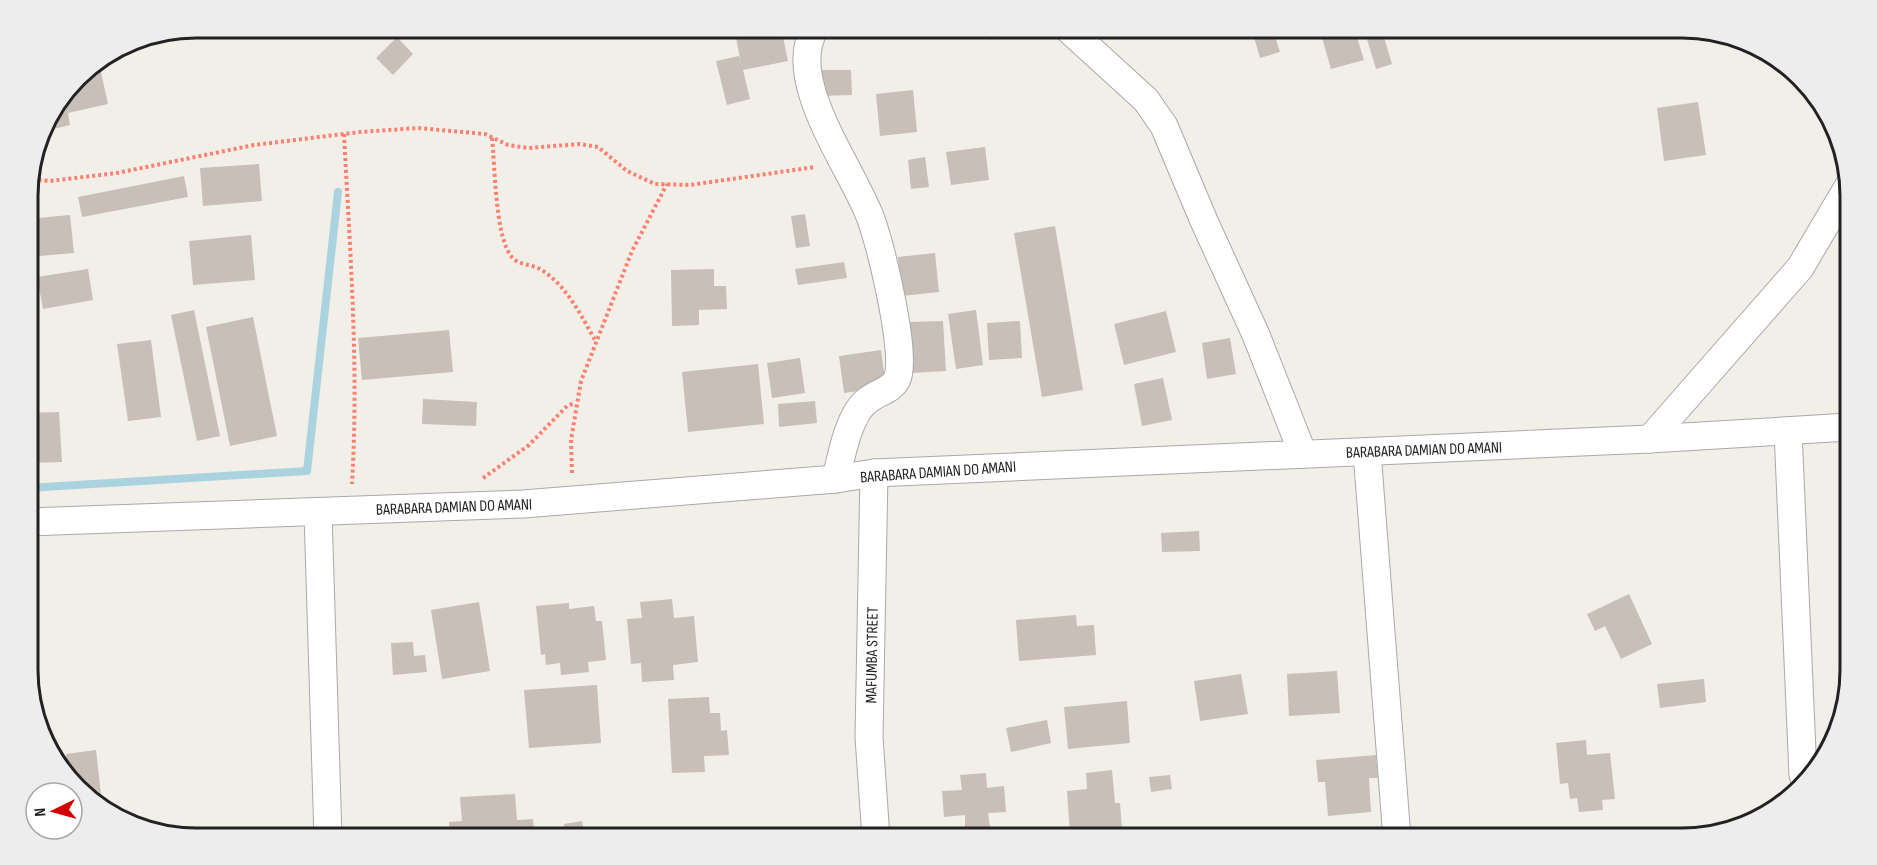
<svg xmlns="http://www.w3.org/2000/svg" width="1877" height="865" font-family="'Sofia Sans Condensed',sans-serif">
	<style>
		.lines { fill: none; stroke-linecap: round; stroke-linejoin: round }
		.stream { stroke: #aad3df; stroke-width: 8 }
		.building { fill: #c7bfb8 }
		.minor-casing { stroke: #a9a9a9; stroke-width: 29 }
		.path { stroke: #fa8072; stroke-width: 4; stroke-dasharray: 3 3; stroke-linecap: butt }
		.minor { stroke: #fff; stroke-width: 27 }
		.labels { text-anchor: middle; stroke-width: 4.5; stroke-linejoin: round; paint-order: stroke }
		.street-label { font-size: 16px; fill: #222; stroke: #fff }
		.rim { fill: none; stroke: #222; stroke-width: 3 }
	</style>
	<rect width="100%" height="100%" fill="#f2efe9"/>
	<g class="lines">
		<polyline class="stream" points="28,488 307,471 338,192"/>
	</g>
	<g class="building">
		<polygon points="734,27 781,27 788,61 743,70 750,99 727,105 716,61 739,56 741,64"/>
		<polygon points="987,27 1005,27 1008,34 991,40"/>
		<polygon points="1251,27 1272,27 1280,52 1260,58"/>
		<polygon points="1319,27 1354,27 1364,60 1331,69"/>
		<polygon points="1382,31 1392,64 1376,69 1366,36"/>
		<polygon points="397,37 413,54 393,75 376,58"/>
		<polygon points="99,63 108,104 68,113 70,125 41,132 44,121 84,69"/>
		<polygon points="817,70 851,70 852,95 818,96"/>
		<polygon points="913,90 917,132 880,136 876,94"/>
		<polygon points="1698,102 1706,155 1664,161 1657,108"/>
		<polygon points="985,147 989,180 951,185 946,152"/>
		<polygon points="925,157 929,187 911,189 908,160"/>
		<polygon points="259,164 262,201 203,206 200,168"/>
		<polygon points="184,176 188,197 82,217 78,197"/>
		<polygon points="805,214 810,246 796,248 791,216"/>
		<polygon points="70,215 74,253 28,257 27,219"/>
		<polygon points="1055,226 1083,390 1042,397 1014,233"/>
		<polygon points="251,235 255,280 193,285 189,241"/>
		<polygon points="935,253 939,292 902,296 898,257"/>
		<polygon points="844,262 847,278 798,285 795,269"/>
		<polygon points="88,269 93,300 43,309 37,277"/>
		<polygon points="714,269 714,286 726,286 727,309 699,310 699,325 672,326 671,270"/>
		<polygon points="194,310 220,436 197,441 171,315"/>
		<polygon points="976,310 983,365 956,369 948,314"/>
		<polygon points="1166,311 1176,352 1124,365 1114,324"/>
		<polygon points="253,317 277,436 230,446 206,327"/>
		<polygon points="943,321 946,371 912,373 909,322"/>
		<polygon points="1020,321 1022,358 989,360 987,323"/>
		<polygon points="449,330 453,372 362,380 358,338"/>
		<polygon points="1230,338 1236,374 1207,379 1202,343"/>
		<polygon points="151,340 161,417 128,421 117,344"/>
		<polygon points="881,350 886,387 844,393 839,356"/>
		<polygon points="800,358 805,393 772,398 767,363"/>
		<polygon points="758,364 764,424 688,432 682,372"/>
		<polygon points="1163,378 1172,420 1142,426 1134,384"/>
		<polygon points="423,399 477,402 476,426 422,424"/>
		<polygon points="815,401 817,423 779,427 778,404"/>
		<polygon points="59,412 62,462 28,463 28,413"/>
		<polygon points="1199,531 1200,551 1162,552 1161,533"/>
		<polygon points="1629,594 1652,644 1621,659 1605,626 1595,631 1587,614"/>
		<polygon points="672,599 674,618 694,616 698,662 673,665 674,680 642,682 641,663 631,664 627,619 642,618 640,602"/>
		<polygon points="479,602 490,671 442,679 431,610"/>
		<polygon points="569,603 569,609 594,606 596,621 602,621 606,660 588,662 589,672 561,675 560,663 546,665 545,654 541,655 536,606"/>
		<polygon points="1076,615 1077,626 1094,625 1096,655 1019,661 1016,620"/>
		<polygon points="413,642 414,656 425,655 427,672 393,675 391,643"/>
		<polygon points="1337,671 1340,713 1289,716 1287,674"/>
		<polygon points="1241,674 1248,714 1200,721 1194,681"/>
		<polygon points="1704,679 1706,702 1660,708 1657,684"/>
		<polygon points="597,685 601,743 529,748 524,690"/>
		<polygon points="709,697 710,713 720,713 721,731 727,730 729,755 704,756 705,772 672,773 668,699"/>
		<polygon points="1127,701 1130,743 1068,749 1064,707"/>
		<polygon points="1047,720 1051,743 1011,752 1006,728"/>
		<polygon points="1586,740 1587,755 1610,753 1615,799 1602,800 1603,810 1579,812 1577,798 1570,799 1568,783 1560,784 1556,743"/>
		<polygon points="96,750 102,803 62,772 59,765 67,764 66,754"/>
		<polygon points="1376,755 1378,778 1369,778 1371,812 1328,816 1325,782 1318,782 1316,760"/>
		<polygon points="1112,770 1115,803 1120,803 1122,829 1102,831 1103,838 1080,838 1080,834 1070,834 1067,791 1087,789 1086,773"/>
		<polygon points="986,773 987,788 1004,786 1006,812 988,813 990,827 965,829 965,815 944,817 942,791 962,790 960,775"/>
		<polygon points="1170,775 1172,789 1151,792 1149,777"/>
		<polygon points="515,794 517,820 533,819 535,838 450,838 449,822 462,821 460,797"/>
		<polygon points="582,821 585,838 566,838 564,824"/>
	</g>
	<g class="lines">
		<g class="minor-casing">
			<g id="minor">
				<path d="M816,27C781,79 856,173 872,222C881,249 908,356 897,379C891,391 878,392 868,400C849,413 841,457 836,479"/>
				<polyline points="1066,27 1146,100 1164,126 1204,221 1256,335 1303,454"/>
				<polyline points="1788,431 1803,775"/>
				<polyline points="1650,439 1800,268 1849,185"/>
				<polyline points="1367,452 1397,838"/>
				<polyline points="874,473 869,737 876,838"/>
				<polyline points="318,512 328,838"/>
				<polyline points="28,522 523,504 836,479 874,473 1650,439 1849,427"/>
			</g>
		</g>
		<g class="path">
			<path d="M344,134C350,251 359,367 352,484"/>
			<path d="M492,138C495,166 495,235 511,256C517,265 531,264 540,269C566,284 582,317 596,342"/>
			<polyline points="31,170 40,180 50,181 117,173 254,145 360,132 418,128 485,134 508,145 528,148 580,144 598,147 627,171 655,184 690,185 815,167"/>
			<polyline points="572,473 571,440 581,381 632,251 667,184"/>
			<polyline points="483,478 529,445 567,406 575,403"/>
		</g>
		<use href="#minor" class="minor"/>
	</g>
	<g class="labels">
		<g class="street-label">
			<text transform="translate(1424 449) rotate(-2)" y="6">BARABARA DAMIAN DO AMANI</text>
			<text transform="translate(938 471) rotate(-4)" y="6">BARABARA DAMIAN DO AMANI</text>
			<text transform="translate(454 506) rotate(-2)" y="6">BARABARA DAMIAN DO AMANI</text>
			<text transform="translate(871 655) rotate(-89)" y="6">MAFUMBA STREET</text>
		</g>
	</g>
	<path d="M0 0H1877V865H0ZM196 38H1682A158 158 0 0 1 1840 196V670A158 158 0 0 1 1682 828H196A158 158 0 0 1 38 670V196A158 158 0 0 1 196 38Z" fill="#ededed" fill-rule="evenodd"/>
	<path class="rim" d="M196 38H1682A158 158 0 0 1 1840 196V670A158 158 0 0 1 1682 828H196A158 158 0 0 1 38 670V196A158 158 0 0 1 196 38Z"/>
	<g transform="translate(54 811) rotate(265)"><circle r="28" fill="#ffffff" stroke="#a7a7a7" stroke-width="1.5"/>
	<path d="M0-4.5L10 22L0 15L-10 22Z" fill="#d40000"/>
	<text y="-9" font-size="16" font-weight="bold" text-anchor="middle" fill="#222222">N</text>
	</g>
</svg>
